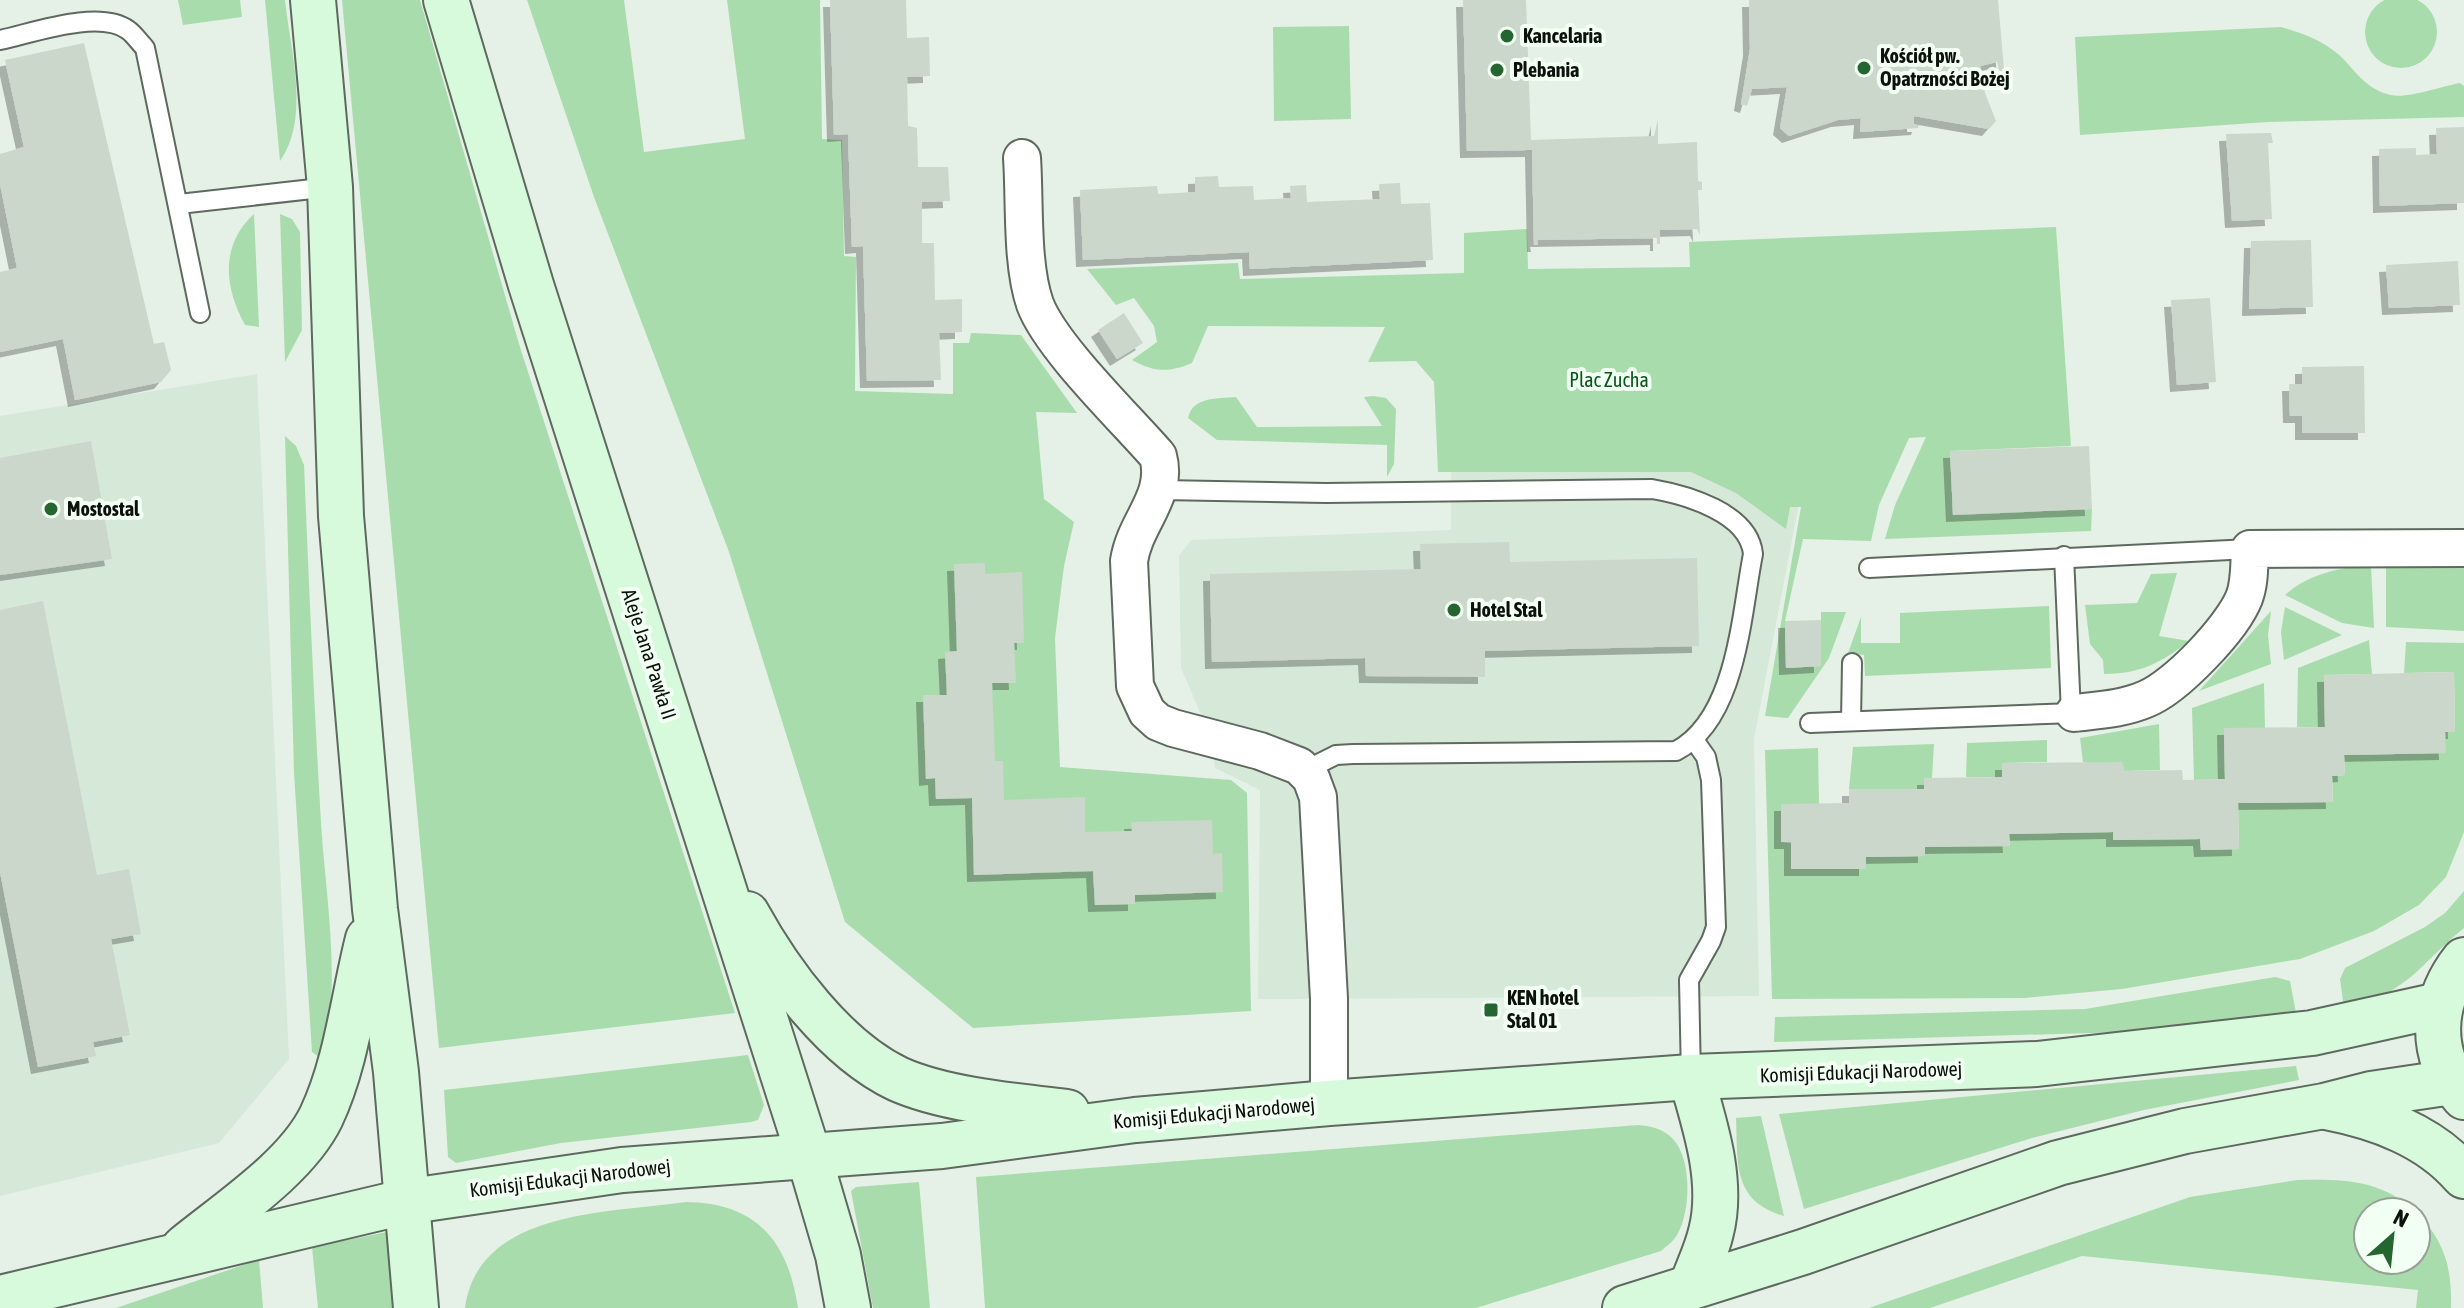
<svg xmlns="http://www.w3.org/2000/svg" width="2464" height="1308" font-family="'Asap Condensed',sans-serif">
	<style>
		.built { fill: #d6e8d7 }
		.green { fill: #a9dcac }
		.building { fill: #cbd7cb; filter: url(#shadow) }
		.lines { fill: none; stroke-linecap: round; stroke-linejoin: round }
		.lane-casing { stroke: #5e695f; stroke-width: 22 }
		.street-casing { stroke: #5e695f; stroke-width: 40 }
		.secondary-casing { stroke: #5e695f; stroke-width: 48 }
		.lane { stroke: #fff; stroke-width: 18 }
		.street { stroke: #fff; stroke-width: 36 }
		.secondary { stroke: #d8fadc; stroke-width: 44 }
		.poi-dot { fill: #25652f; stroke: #f2fff3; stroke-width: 3 }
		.labels { text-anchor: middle; stroke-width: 8; stroke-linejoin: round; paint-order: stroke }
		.poi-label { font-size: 20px; font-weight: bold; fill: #0d110d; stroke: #f2fff3; text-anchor: start }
		.park-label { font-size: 20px; fill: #0a551c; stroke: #f2fff3 }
		.street-label { font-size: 20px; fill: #0d110d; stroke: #f2fff3 }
	</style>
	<defs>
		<filter id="shadow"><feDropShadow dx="-7" dy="7" stdDeviation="0" flood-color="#0004"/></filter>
	</defs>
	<rect width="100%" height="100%" fill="#e5f1e6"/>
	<g class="built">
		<polygon points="257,374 289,1059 219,1143 0,1196 0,416"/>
		<polygon points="1808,456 1754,739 1759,996 1258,999 1260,790 1215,768 1211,738 1181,668 1179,556 1191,540 1451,530 1451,470"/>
	</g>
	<g class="green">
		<circle cx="2401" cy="32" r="36"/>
		<polygon points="178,0 240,0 242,17 183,25"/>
		<path d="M265,0H285C290,49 311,118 280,161Z"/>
		<polygon points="342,0 420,0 519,344 735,1013 439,1048"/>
		<polygon points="527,0 624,0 644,152 745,139 727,0 820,0 822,139 842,140 844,256 856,257 855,391 953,394 953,343 969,343 971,333 1021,335 1077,413 1036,412 1044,499 1074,522 1064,566 1055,638 1060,767 1231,780 1247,793 1251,1011 973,1028 845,922 729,552 594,197"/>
		<polygon points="1349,26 1351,119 1274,121 1273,27"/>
		<path d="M2281,27C2303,33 2320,39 2338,54C2356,70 2364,89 2391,95C2406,99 2443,86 2460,83L2464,86V117L2268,122L2080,135L2075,37Z"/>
		<path d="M254,214L259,327L245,325C224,287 220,245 254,214Z"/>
		<polygon points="280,214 292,219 300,232 302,330 285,362"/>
		<path d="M2056,227L2071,446L1950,451L1953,514L2092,509L2091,531L1885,539L1895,505L1926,437L1909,438L1879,505L1871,541L1803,539L1785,621L1786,668L1821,666V612H1846L1829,658L1788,718L1765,716L1801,507H1790L1786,529L1736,493L1691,472H1438L1434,382L1416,361L1368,362L1385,327L1208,326L1192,363C1169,373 1153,372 1132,360L1157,342L1154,326L1134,298L1116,305L1087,269L1238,263L1240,279L1464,273V233L1527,229L1528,269L1690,267L1689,242Z"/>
		<path d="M1373,396L1386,398L1396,409L1394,464L1387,477V445L1217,440L1188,418C1193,396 1218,399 1236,397L1257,427L1382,426L1364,397Z"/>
		<path d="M285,436L296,446L304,465C309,585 314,704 321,823C326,901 342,984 322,1059L312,1052L294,773Z"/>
		<polygon points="2386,564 2464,564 2464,631 2386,627"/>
		<path d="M2371,565L2374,628L2342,623L2285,595C2308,574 2341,567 2371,565Z"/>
		<path d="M2177,573L2159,636L2189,641C2161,663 2140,674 2104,674L2103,660L2090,644L2085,605L2137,603L2151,574Z"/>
		<polygon points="2049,606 2051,668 1865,676 1864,655 1848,653 1861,617 1861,643 1900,643 1900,613"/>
		<polygon points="2285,607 2342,635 2284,660 2281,632"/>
		<polygon points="2271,611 2268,635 2271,664 2199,691"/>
		<polygon points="2369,640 2372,674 2324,675 2325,727 2297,727 2298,668"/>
		<polygon points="2406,642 2464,643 2464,832 2446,877 2419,905 2374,931 2300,959 2122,989 2024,998 1772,999 1765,750 1818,748 1819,804 1782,842 1866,857 1925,856 1925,847 2010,845 2009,834 2113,832 2114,840 2200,839 2201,850 2239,849 2238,803 2333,802 2332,776 2345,775 2344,755 2445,753 2445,732 2455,732 2454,672 2404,673"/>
		<polygon points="2264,683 2265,728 2224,729 2225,779 2194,780 2192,708"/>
		<polygon points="2159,724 2160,770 2125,771 2083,762 2080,738"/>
		<polygon points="2047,740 2047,762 2002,763 2002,777 1966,777 1967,743"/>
		<polygon points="1934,744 1932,778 1924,778 1924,789 1849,789 1853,747"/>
		<path d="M2464,891V928C2415,968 2412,991 2344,1008L2340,979L2345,968L2425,927L2445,913Z"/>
		<polygon points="2275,977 2290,981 2297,1018 2161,1031 1774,1042 1775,1017 2085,1009"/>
		<polygon points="748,1055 764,1105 758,1120 751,1122 561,1143 456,1163 448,1157 444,1090"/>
		<polygon points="2296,1066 2299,1080 2144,1110 2032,1138 1804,1209 1779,1114"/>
		<path d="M1761,1116L1784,1216C1732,1201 1738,1163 1736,1118Z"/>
		<path d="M1638,1125C1650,1126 1662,1128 1672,1138C1692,1157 1691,1210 1678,1233C1675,1240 1667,1246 1661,1251L1476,1308H985L976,1177Z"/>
		<path d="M2297,1180C2342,1179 2381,1179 2416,1212H2368V1260H2416V1212C2445,1241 2452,1268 2451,1308H2416L2418,1290L2082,1256L1930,1308H1869L2190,1197Z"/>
		<polygon points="919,1182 930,1308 873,1308 851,1191 856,1187"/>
		<path d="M686,1202C757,1203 788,1241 798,1308H465C478,1209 611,1213 686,1202Z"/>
		<polygon points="387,1232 394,1308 318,1308 312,1247"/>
		<polygon points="259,1260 263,1308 116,1308 258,1260"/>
	</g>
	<g class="building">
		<polygon points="830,0 906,0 907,38 929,37 930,76 907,77 908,126 917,128 918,167 948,167 950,201 922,202 922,243 934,243 935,300 962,299 962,332 939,333 941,380 867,381 863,246 852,247 848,134 834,135"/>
		<polygon points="1463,0 1526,0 1531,140 1654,136 1658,119 1658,144 1697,142 1698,181 1702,182 1702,190 1698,190 1700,235 1697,229 1660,230 1660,244 1657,244 1657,238 1537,240 1538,245 1534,245 1532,150 1467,151"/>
		<polygon points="1749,0 1998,0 2005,81 2002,81 1997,62 1980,66 1985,93 1996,121 1989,129 1914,116 1914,125 1919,125 1918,128 1860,132 1861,118 1838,120 1789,136 1780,128 1787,87 1752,89 1747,106 1741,104 1750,49"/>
		<polygon points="84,43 154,344 164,342 171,370 161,382 75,400 63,339 0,352 0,272 17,268 0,184 0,154 24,147 5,60"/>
		<polygon points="2464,127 2464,203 2380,206 2379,149 2416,148 2416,155 2437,154 2436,128"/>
		<polygon points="2271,133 2273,143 2268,143 2272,219 2232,221 2226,134"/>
		<polygon points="1218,176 1219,187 1253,186 1254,200 1291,198 1290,186 1306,185 1307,202 1380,199 1379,184 1400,183 1401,204 1430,203 1433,260 1250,269 1249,252 1083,260 1080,190 1157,186 1158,194 1195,192 1195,177"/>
		<polygon points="2311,240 2313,307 2249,309 2251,241"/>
		<polygon points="2458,261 2460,305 2389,308 2386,265"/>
		<polygon points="2210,298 2216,382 2177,385 2171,300"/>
		<polygon points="1124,313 1143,343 1117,359 1098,330"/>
		<polygon points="2364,366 2365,433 2302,433 2302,416 2290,416 2289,384 2302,384 2302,367"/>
		<polygon points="91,441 112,559 0,575 0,458"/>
		<polygon points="2089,446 2092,509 1953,515 1950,451"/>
		<polygon points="1509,542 1510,562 1697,558 1699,646 1485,651 1485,677 1366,676 1365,658 1212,662 1210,574 1421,569 1420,544"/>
		<polygon points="985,563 985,574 1022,572 1024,643 1014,643 1016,683 992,683 995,761 1003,761 1004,800 1085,797 1085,832 1132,831 1131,822 1212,820 1213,854 1222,853 1223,892 1135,895 1135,904 1095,905 1093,871 974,875 972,798 936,799 935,778 926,779 923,695 947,695 945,652 957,651 954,564"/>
		<polygon points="43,601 97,875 129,869 141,934 111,939 130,1035 93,1042 96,1056 38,1067 0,872 0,610"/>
		<polygon points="1821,620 1821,666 1786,668 1785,621"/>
		<polygon points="2454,672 2455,732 2445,732 2446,753 2344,755 2345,775 2332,776 2333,802 2238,803 2239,849 2201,850 2200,839 2113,840 2113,832 2009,834 2010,846 1925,847 1925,856 1866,857 1866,869 1791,869 1791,842 1781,842 1781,804 1849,803 1849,789 1924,789 1924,778 2002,777 2002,763 2122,762 2125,771 2182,770 2183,780 2225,779 2224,728 2325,727 2324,675"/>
	</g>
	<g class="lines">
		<g class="lane-casing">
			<g id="lane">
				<path d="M0,40C33,33 99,9 128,30C134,34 139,42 145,48L200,313"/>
				<polyline points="179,204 330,187"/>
				<path d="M1161,490L1326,493L1652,489C1687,495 1749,513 1753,554C1741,615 1737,719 1676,751L1353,754L1336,755L1304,771"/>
				<polyline points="2064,556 2071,713"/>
				<polyline points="1869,568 2250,549"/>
				<polyline points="1851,721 1852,663"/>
				<polyline points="1810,723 2074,713"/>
				<polyline points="1691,1077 1689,980 1711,941 1716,927 1711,780 1706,757 1694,740"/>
			</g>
		</g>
		<g class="street-casing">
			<g id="street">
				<path d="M1022,158C1025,201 1021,264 1035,304C1051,347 1126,419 1158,456C1169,497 1135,521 1129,561L1135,686L1147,712L1158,722L1173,728L1260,751L1299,766L1311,778L1318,797L1329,999V1103"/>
				<path d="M2074,713C2099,710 2123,709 2146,699C2176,687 2232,628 2244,598C2250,583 2249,565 2250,549L2464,548"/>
			</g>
		</g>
		<g class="secondary-casing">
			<g id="secondary">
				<polyline points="313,0 330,187 341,516 375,909 396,1072 416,1308"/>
				<polyline points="446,0 531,285 808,1153 838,1255 848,1308"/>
				<path d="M747,914C780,974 835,1049 898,1079C945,1100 1016,1106 1067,1112"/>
				<path d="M2464,960C2430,1003 2429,1055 2464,1097"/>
				<path d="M1691,1077C1705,1125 1724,1182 1711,1232C1707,1250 1698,1268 1692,1285"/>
				<path d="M2326,1107C2377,1117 2429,1135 2464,1176"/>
				<path d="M184,1248C228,1212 296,1168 321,1117C347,1062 353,998 368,939"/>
				<polyline points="0,1298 404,1202 622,1170 942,1146 1135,1120 1329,1103 1691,1077 2037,1064 2312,1033 2439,1005"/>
				<polyline points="1625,1308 1803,1252 2058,1163 2185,1131 2324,1106 2371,1094 2452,1082"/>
			</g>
		</g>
		<use href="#lane" class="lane"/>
		<use href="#street" class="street"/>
		<use href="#secondary" class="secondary"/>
	</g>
	<g class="poi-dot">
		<circle cx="1507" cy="36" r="8"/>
		<circle cx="1864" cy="68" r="8"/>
		<circle cx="1497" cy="70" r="8"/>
		<circle cx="51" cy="509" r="8"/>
		<circle cx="1454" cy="610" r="8"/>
		<rect x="1483" y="1002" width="16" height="16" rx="4"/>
	</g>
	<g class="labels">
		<g class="poi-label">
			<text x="1523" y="43">Kancelaria</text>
			<text x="1880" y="63">Kościół pw.<tspan x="1880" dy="23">Opatrzności Bożej</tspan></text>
			<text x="1513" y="77">Plebania</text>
			<text x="67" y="516">Mostostal</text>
			<text x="1470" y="617">Hotel Stal</text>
			<text x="1507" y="1005">KEN hotel<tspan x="1507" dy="23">Stal 01</tspan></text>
		</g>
		<g class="park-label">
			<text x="1609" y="387">Plac Zucha</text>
		</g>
		<g class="street-label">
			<text transform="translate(649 654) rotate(72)" y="7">Aleje Jana Pawła II</text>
			<text transform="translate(1861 1072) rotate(-2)" y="7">Komisji Edukacji Narodowej</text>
			<text transform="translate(1214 1113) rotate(-5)" y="7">Komisji Edukacji Narodowej</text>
			<text transform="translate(570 1178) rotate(-7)" y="7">Komisji Edukacji Narodowej</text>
		</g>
	</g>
	<g transform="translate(2392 1236) rotate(27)"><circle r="38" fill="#f2fff3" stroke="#96a097" stroke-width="2"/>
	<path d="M0-6L14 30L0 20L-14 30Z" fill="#25652f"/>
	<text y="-12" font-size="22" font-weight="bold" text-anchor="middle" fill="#0d110d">N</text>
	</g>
</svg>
